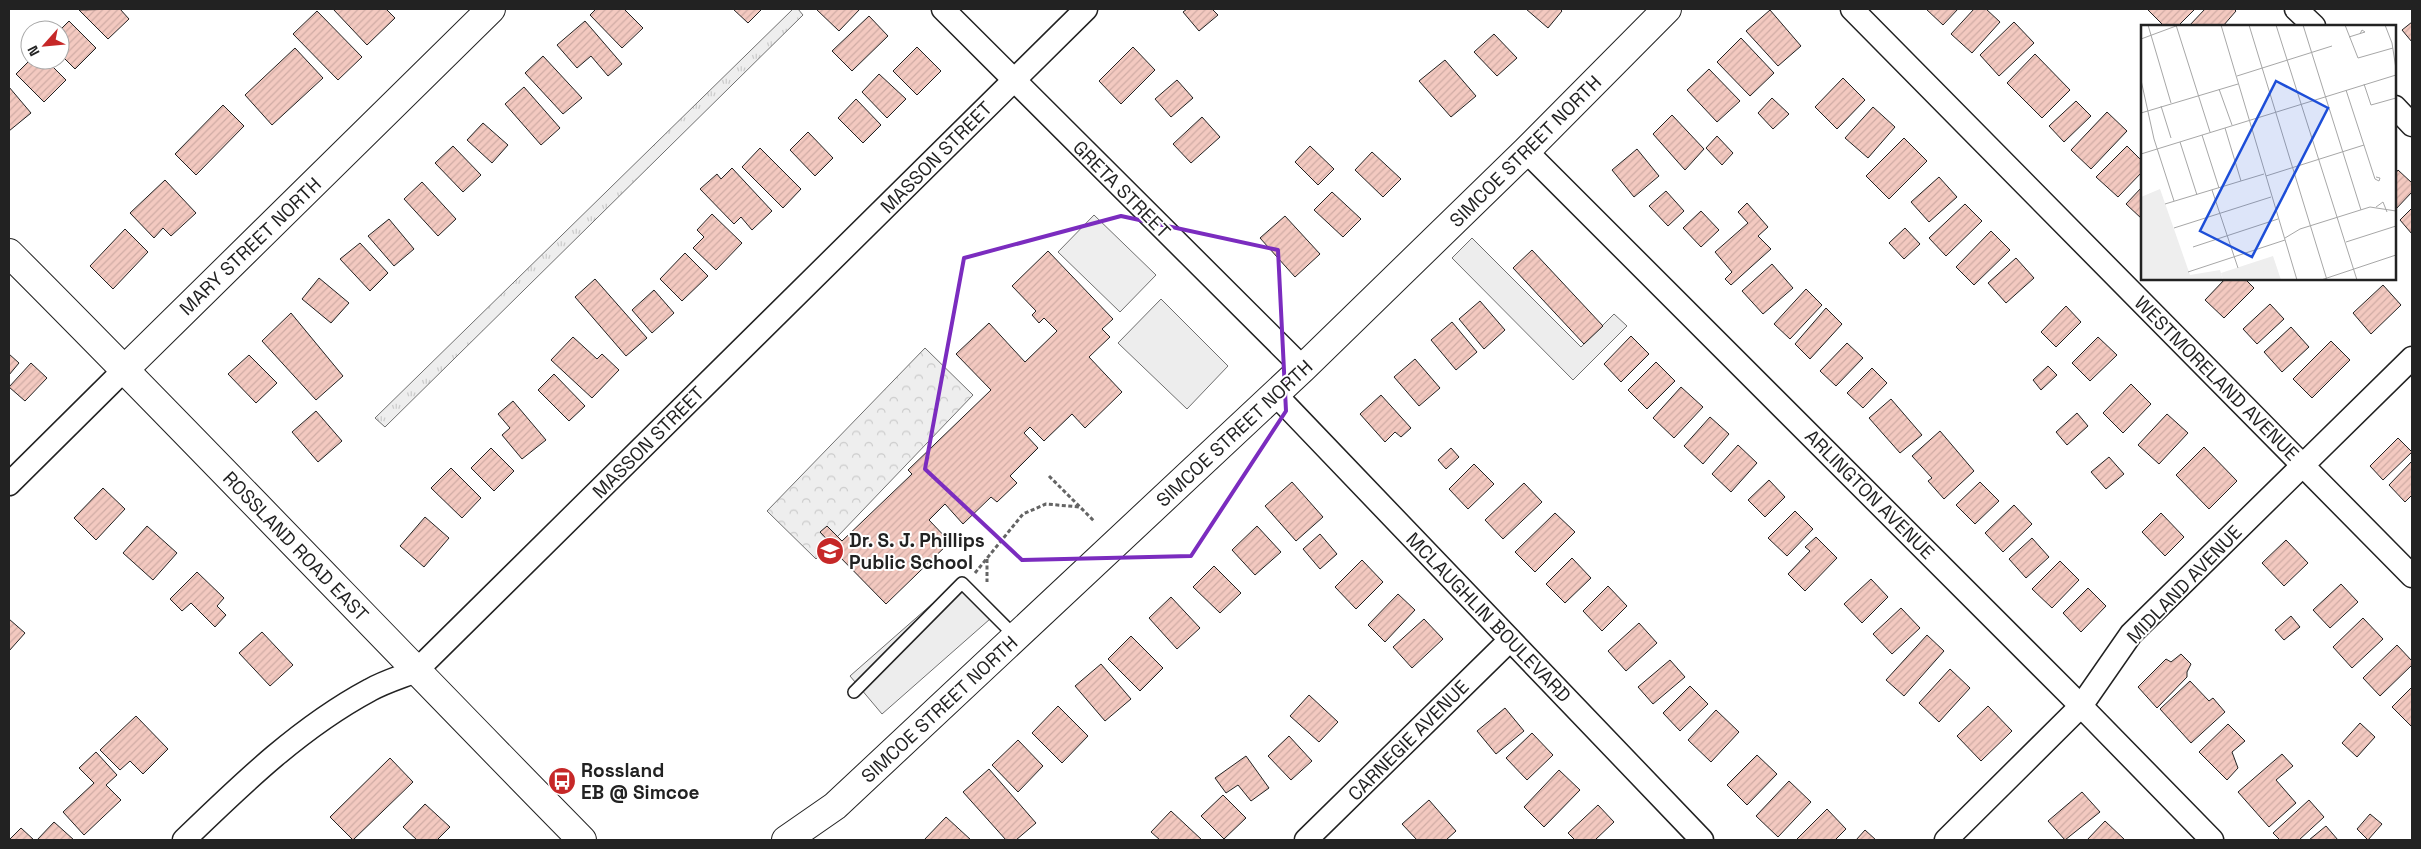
<svg xmlns="http://www.w3.org/2000/svg" width="2421" height="849" font-family="'Space Grotesk',sans-serif">
	<style>
		.grass { fill: url(#grass-tufts); stroke: #6f6f6f }
		.park { fill: url(#park-crowns); stroke: #6f6f6f }
		.pitch { fill: #eee; stroke: #6f6f6f }
		.parking { fill: #ededed; stroke: #6f6f6f }
		.building { fill: url(#building-hatch); stroke: #222 }
		.lines { fill: none; stroke-linecap: round; stroke-linejoin: round }
		.service-casing { stroke: #222; stroke-width: 14 }
		.minor-casing { stroke: #222; stroke-width: 25 }
		.tertiary-casing { stroke: #222; stroke-width: 30 }
		.secondary-casing { stroke: #222; stroke-width: 30 }
		.path { stroke: #646464; stroke-width: 3; stroke-dasharray: 4 2.5; stroke-linecap: butt }
		.service { stroke: #fff; stroke-width: 11 }
		.minor { stroke: #fff; stroke-width: 22 }
		.tertiary { stroke: #fff; stroke-width: 28 }
		.secondary { stroke: #fff; stroke-width: 28 }
		.marked { fill: none; stroke: #7b2cbf; stroke-width: 4; stroke-linejoin: round }
		.labels { text-anchor: middle; stroke-width: 4; stroke-linejoin: round; paint-order: stroke }
		.street-label { font-size: 19px; fill: #222; stroke: #fff }
		.poi-label { font-size: 19px; font-weight: bold; fill: #222; stroke: #fff; text-anchor: start }
		.inset-road { fill: none; stroke: #a7a7a7; stroke-width: 1 }
		.view { fill: #1d4ed8; fill-opacity: 0.15; stroke: #1d4ed8; stroke-width: 2.5 }
		.inset-edge { fill: none; stroke: #222; stroke-width: 2.5 }
	</style>
	<defs>
		<pattern id="grass-tufts" width="24" height="20" patternUnits="userSpaceOnUse" patternTransform="scale(1.25)"><rect width="24" height="20" fill="#eee"/><path d="M3 7l-1-3M5 7V3M7 7l1-3M15 17l-1-3M17 17v-4M19 17l1-3" fill="none" stroke="#ccc"/></pattern>
		<pattern id="park-crowns" width="20" height="18" patternUnits="userSpaceOnUse" patternTransform="scale(1.25)"><rect width="20" height="18" fill="#eee"/><path d="M2 6a3 3 0 1 1 6 0M12 15a3 3 0 1 1 6 0" fill="none" stroke="#ccc"/></pattern>
		<pattern id="building-hatch" width="6" height="6" patternUnits="userSpaceOnUse" patternTransform="scale(1.25)"><rect width="6" height="6" fill="#f3c9c0"/><path d="M-1 1l2-2M0 6l6-6M5 7l2-2" fill="none" stroke="#d0aca5"/></pattern>
	</defs>
	<rect width="100%" height="100%" fill="#fff"/>
	<polygon class="grass" points="793,9 798,9 803,15 385,427 375,418"/>
	<polygon class="park" points="925,348 973,395 816,559 767,511"/>
	<polygon class="pitch" points="1094,215 1156,275 1120,312 1058,252"/>
	<g class="parking">
		<polygon points="1472,238 1581,347 1614,314 1627,326 1573,380 1452,258"/>
		<polygon points="1161,299 1228,366 1187,409 1118,343"/>
		<polygon points="957,582 990,619 882,714 850,676"/>
	</g>
	<g class="building">
		<polygon points="120,9 129,19 108,39 79,10"/>
		<polygon points="333,9 386,9 395,18 367,45"/>
		<polygon points="596,9 624,9 643,28 622,48 590,15"/>
		<polygon points="733,9 762,9 748,23"/>
		<polygon points="816,9 860,9 839,31"/>
		<polygon points="1187,9 1212,9 1218,15 1199,31 1183,12"/>
		<polygon points="1526,9 1560,9 1562,11 1548,28"/>
		<polygon points="1926,9 1958,9 1943,25"/>
		<polygon points="1974,9 1986,9 2000,22 1972,53 1951,34"/>
		<polygon points="2147,9 2195,9 2178,26 2164,26"/>
		<polygon points="2205,9 2234,9 2236,11 2223,26 2189,26"/>
		<polygon points="1770,10 1801,46 1778,66 1746,31"/>
		<polygon points="317,11 362,57 338,80 293,34"/>
		<polygon points="869,16 888,36 852,71 832,51"/>
		<polygon points="69,21 96,48 75,69 60,54 60,30"/>
		<polygon points="585,21 622,64 608,76 591,56 577,68 557,45"/>
		<polygon points="2014,22 2034,43 1999,76 1980,55"/>
		<polygon points="2412,22 2412,42 2402,30"/>
		<polygon points="1494,34 1517,58 1497,76 1474,52"/>
		<polygon points="1741,38 1774,73 1750,96 1717,62"/>
		<polygon points="917,47 941,71 917,95 893,71"/>
		<polygon points="1133,47 1155,70 1121,104 1099,81"/>
		<polygon points="295,48 323,78 272,125 245,95"/>
		<polygon points="2035,54 2070,90 2042,118 2007,83"/>
		<polygon points="543,56 582,98 563,114 525,73"/>
		<polygon points="30,60 46,60 66,80 44,102 16,74"/>
		<polygon points="1445,60 1476,96 1451,117 1419,81"/>
		<polygon points="1709,69 1740,101 1717,122 1687,90"/>
		<polygon points="879,74 906,99 887,118 862,92"/>
		<polygon points="1843,78 1865,100 1837,129 1815,107"/>
		<polygon points="1177,80 1193,98 1171,117 1155,99"/>
		<polygon points="9,87 31,113 9,131"/>
		<polygon points="524,87 560,128 541,145 505,104"/>
		<polygon points="1772,98 1789,114 1773,129 1758,113"/>
		<polygon points="856,99 881,125 863,143 838,118"/>
		<polygon points="2076,101 2091,116 2064,142 2049,126"/>
		<polygon points="223,105 244,126 196,175 175,154"/>
		<polygon points="1873,107 1895,127 1868,158 1845,138"/>
		<polygon points="2107,112 2127,131 2091,169 2071,150"/>
		<polygon points="1672,115 1704,149 1685,170 1653,134"/>
		<polygon points="1202,117 1220,137 1191,163 1173,144"/>
		<polygon points="483,123 508,145 492,163 467,140"/>
		<polygon points="808,132 833,158 815,176 790,150"/>
		<polygon points="1717,136 1733,153 1722,165 1706,148"/>
		<polygon points="1904,138 1927,161 1889,199 1866,176"/>
		<polygon points="453,146 481,175 463,192 435,163"/>
		<polygon points="1310,146 1334,169 1318,185 1295,162"/>
		<polygon points="2127,146 2142,161 2142,172 2118,197 2096,177"/>
		<polygon points="760,148 801,189 783,208 742,167"/>
		<polygon points="1637,149 1659,176 1634,197 1612,170"/>
		<polygon points="1372,152 1401,179 1383,197 1355,170"/>
		<polygon points="732,168 772,211 752,230 741,217 734,224 700,189 717,174 721,179"/>
		<polygon points="2398,170 2412,183 2412,192 2395,210 2395,174"/>
		<polygon points="1939,177 1957,197 1929,222 1911,202"/>
		<polygon points="165,180 196,213 171,236 163,228 154,238 130,213"/>
		<polygon points="422,182 456,219 438,236 404,199"/>
		<polygon points="2142,187 2142,219 2126,204"/>
		<polygon points="1666,191 1684,211 1668,226 1649,206"/>
		<polygon points="1332,192 1361,219 1343,237 1314,210"/>
		<polygon points="1747,203 1768,227 1758,236 1771,249 1731,285 1725,279 1732,272 1715,252 1748,223 1738,212"/>
		<polygon points="1965,204 1982,221 1946,256 1929,238"/>
		<polygon points="2412,208 2412,234 2400,220"/>
		<polygon points="1701,211 1719,230 1701,247 1683,228"/>
		<polygon points="712,214 742,243 716,270 693,248 704,237 697,230"/>
		<polygon points="1285,216 1320,254 1295,277 1260,238"/>
		<polygon points="389,219 414,249 394,266 368,236"/>
		<polygon points="1905,228 1920,244 1904,259 1889,243"/>
		<polygon points="125,229 148,252 113,289 90,266"/>
		<polygon points="1991,231 2010,250 1974,285 1956,267"/>
		<polygon points="360,243 388,273 370,291 340,259"/>
		<polygon points="1532,250 1603,326 1584,344 1513,268"/>
		<polygon points="1048,251 1113,319 1102,329 1110,337 1089,357 1122,392 1085,428 1072,414 1044,441 1030,427 1024,433 1038,448 1010,476 1017,483 997,502 991,497 963,524 945,504 929,520 950,542 886,604 833,550 835,548 820,532 827,526 842,541 912,474 908,470 991,390 956,354 989,323 1025,362 1057,331 1044,318 1039,323 1032,315 1036,311 1012,286"/>
		<polygon points="685,253 708,276 682,301 660,279"/>
		<polygon points="2016,258 2034,278 2006,303 1988,283"/>
		<polygon points="1772,264 1793,288 1763,314 1742,291"/>
		<polygon points="319,278 349,303 331,323 302,299"/>
		<polygon points="595,279 647,338 626,356 575,297"/>
		<polygon points="2225,279 2245,279 2254,288 2224,318 2205,300"/>
		<polygon points="2383,285 2401,305 2371,334 2353,313"/>
		<polygon points="1806,289 1822,305 1790,339 1774,324"/>
		<polygon points="654,290 674,313 652,333 632,310"/>
		<polygon points="1480,301 1505,330 1484,349 1459,319"/>
		<polygon points="2270,304 2284,319 2257,344 2243,329"/>
		<polygon points="2066,306 2081,322 2056,347 2041,332"/>
		<polygon points="1826,308 1842,324 1810,359 1795,344"/>
		<polygon points="291,313 343,376 316,400 262,341"/>
		<polygon points="1452,322 1477,352 1456,370 1431,340"/>
		<polygon points="2291,327 2309,347 2282,372 2264,352"/>
		<polygon points="1631,336 1649,354 1621,382 1604,364"/>
		<polygon points="573,337 597,359 602,354 619,370 592,398 551,360"/>
		<polygon points="2098,337 2117,355 2090,381 2072,363"/>
		<polygon points="2331,341 2350,360 2312,398 2293,379"/>
		<polygon points="1847,343 1863,358 1836,386 1820,371"/>
		<polygon points="9,354 19,363 9,375"/>
		<polygon points="249,355 277,383 256,403 228,374"/>
		<polygon points="1415,359 1440,388 1419,406 1394,377"/>
		<polygon points="1656,362 1675,381 1647,409 1628,390"/>
		<polygon points="31,363 47,378 25,401 9,387"/>
		<polygon points="2048,366 2057,375 2041,390 2033,380"/>
		<polygon points="1872,368 1887,383 1863,408 1847,393"/>
		<polygon points="554,374 585,406 569,421 538,390"/>
		<polygon points="2131,384 2151,404 2123,433 2103,413"/>
		<polygon points="1681,387 1703,407 1674,438 1653,418"/>
		<polygon points="1381,395 1411,428 1401,437 1395,432 1385,442 1360,414"/>
		<polygon points="1891,399 1922,435 1900,453 1869,418"/>
		<polygon points="513,401 546,440 522,459 502,435 510,428 498,414"/>
		<polygon points="316,411 342,441 318,462 292,432"/>
		<polygon points="2077,413 2088,426 2067,445 2056,432"/>
		<polygon points="2167,414 2188,433 2159,464 2138,445"/>
		<polygon points="1710,417 1729,434 1703,464 1684,446"/>
		<polygon points="1940,431 1974,471 1944,499 1928,481 1932,478 1912,456"/>
		<polygon points="2398,438 2412,452 2383,480 2370,466"/>
		<polygon points="1738,445 1757,463 1731,492 1712,474"/>
		<polygon points="2204,447 2237,481 2209,509 2176,475"/>
		<polygon points="491,448 514,471 494,491 471,468"/>
		<polygon points="1451,448 1459,457 1446,469 1438,460"/>
		<polygon points="2109,457 2124,474 2106,489 2091,472"/>
		<polygon points="2412,461 2412,495 2405,502 2389,485"/>
		<polygon points="1474,464 1494,484 1468,509 1449,489"/>
		<polygon points="451,468 481,498 462,518 431,488"/>
		<polygon points="1769,480 1785,497 1765,517 1748,500"/>
		<polygon points="1292,482 1323,517 1296,541 1265,506"/>
		<polygon points="1980,482 1999,501 1975,524 1956,505"/>
		<polygon points="1524,483 1542,502 1503,539 1485,520"/>
		<polygon points="103,488 125,509 96,540 74,518"/>
		<polygon points="2014,505 2032,524 2003,552 1985,533"/>
		<polygon points="1795,511 1813,529 1787,556 1768,538"/>
		<polygon points="1555,513 1575,532 1535,572 1515,552"/>
		<polygon points="2161,513 2184,537 2165,556 2142,532"/>
		<polygon points="425,517 449,538 424,567 400,546"/>
		<polygon points="147,526 177,553 153,580 123,553"/>
		<polygon points="1257,526 1281,552 1255,575 1232,550"/>
		<polygon points="1320,534 1337,554 1320,569 1303,549"/>
		<polygon points="1816,537 1837,558 1805,591 1788,574 1810,551 1805,547"/>
		<polygon points="2032,538 2049,557 2026,578 2009,559"/>
		<polygon points="2286,540 2308,563 2284,586 2262,563"/>
		<polygon points="1572,558 1591,578 1565,603 1546,584"/>
		<polygon points="1362,560 1383,582 1356,609 1335,587"/>
		<polygon points="2060,561 2079,580 2052,608 2032,589"/>
		<polygon points="1214,566 1241,593 1220,613 1193,587"/>
		<polygon points="197,572 224,598 217,606 226,615 215,627 191,603 182,611 170,599"/>
		<polygon points="1871,579 1888,597 1862,623 1844,604"/>
		<polygon points="2341,584 2358,602 2330,628 2313,610"/>
		<polygon points="1608,586 1627,606 1602,631 1583,611"/>
		<polygon points="2088,588 2106,606 2081,632 2063,613"/>
		<polygon points="1398,594 1415,610 1385,642 1368,625"/>
		<polygon points="1171,597 1200,628 1177,649 1149,618"/>
		<polygon points="1901,608 1920,628 1892,654 1873,634"/>
		<polygon points="2291,616 2300,627 2284,640 2275,630"/>
		<polygon points="2363,618 2383,639 2352,668 2333,647"/>
		<polygon points="9,619 25,633 9,651"/>
		<polygon points="1424,619 1443,639 1412,668 1393,647"/>
		<polygon points="1639,623 1657,643 1626,671 1608,651"/>
		<polygon points="262,632 293,665 270,686 239,653"/>
		<polygon points="1927,635 1944,651 1904,696 1886,680"/>
		<polygon points="1131,636 1163,668 1140,691 1108,659"/>
		<polygon points="2397,645 2412,661 2412,665 2380,696 2363,678"/>
		<polygon points="2181,654 2191,664 2187,672 2187,677 2157,708 2138,687 2166,659 2171,662"/>
		<polygon points="1670,660 1685,677 1653,704 1638,687"/>
		<polygon points="1101,664 1131,699 1105,721 1075,686"/>
		<polygon points="1950,669 1970,688 1939,722 1919,703"/>
		<polygon points="2190,681 2209,701 2213,698 2225,712 2191,743 2160,709"/>
		<polygon points="1690,686 1708,704 1680,731 1663,713"/>
		<polygon points="2412,687 2412,727 2392,707"/>
		<polygon points="1309,695 1338,722 1319,742 1290,716"/>
		<polygon points="1058,706 1088,736 1062,763 1032,733"/>
		<polygon points="1988,706 2012,731 1981,761 1957,736"/>
		<polygon points="1505,708 1524,731 1496,754 1477,731"/>
		<polygon points="1716,710 1739,732 1711,762 1688,740"/>
		<polygon points="136,716 168,749 143,774 130,761 120,770 100,750"/>
		<polygon points="2360,723 2375,737 2357,757 2342,743"/>
		<polygon points="2228,724 2245,741 2232,752 2238,768 2227,780 2199,752"/>
		<polygon points="1532,733 1553,755 1527,780 1506,758"/>
		<polygon points="1289,736 1312,761 1291,780 1268,756"/>
		<polygon points="1018,740 1043,766 1018,792 992,765"/>
		<polygon points="96,752 117,775 106,785 121,800 84,835 63,812 94,783 79,768"/>
		<polygon points="2282,754 2293,766 2276,780 2296,803 2269,827 2238,792"/>
		<polygon points="1757,755 1777,774 1747,805 1727,785"/>
		<polygon points="1246,756 1269,788 1251,801 1238,785 1226,793 1215,778"/>
		<polygon points="390,758 413,782 353,840 330,817"/>
		<polygon points="989,769 1036,823 1016,840 1006,840 963,792"/>
		<polygon points="1559,770 1580,790 1544,827 1524,807"/>
		<polygon points="1789,781 1811,802 1778,837 1756,816"/>
		<polygon points="2082,792 2100,812 2065,840 2048,821"/>
		<polygon points="1223,795 1246,818 1224,839 1201,816"/>
		<polygon points="1429,800 1456,831 1446,840 1417,840 1402,824"/>
		<polygon points="2309,800 2324,817 2299,840 2280,840 2273,833"/>
		<polygon points="425,804 450,827 437,840 417,840 403,827"/>
		<polygon points="1598,805 1614,822 1595,840 1575,840 1568,833"/>
		<polygon points="1827,809 1846,829 1835,840 1796,840"/>
		<polygon points="1171,811 1202,840 1160,840 1151,832"/>
		<polygon points="2370,814 2382,824 2368,840 2357,829"/>
		<polygon points="946,817 971,840 924,840"/>
		<polygon points="2105,821 2125,840 2087,840"/>
		<polygon points="54,822 74,840 37,840"/>
		<polygon points="2326,826 2338,840 2309,840"/>
		<polygon points="21,828 34,840 9,840"/>
		<polygon points="1865,830 1876,840 1856,840"/>
	</g>
	<g class="lines">
		<g class="service-casing">
			<polyline id="service" points="854,692 962,583 1017,638"/>
		</g>
		<g class="minor-casing">
			<g id="minor">
				<polyline points="943,9 1303,368"/>
				<polyline points="1852,9 2412,576"/>
				<polyline points="2296,9 2314,26"/>
				<polyline points="2395,107 2412,125"/>
				<polyline points="1526,151 2081,706 2212,840"/>
				<polyline points="1275,394 1702,840"/>
				<polyline points="9,484 125,369"/>
				<path d="M184,840C241,785 299,728 370,690C384,682 401,677 416,671L1086,9"/>
				<polyline points="1306,840 1510,640"/>
				<polyline points="1946,840 2081,706 2131,634 2412,358"/>
			</g>
		</g>
		<g class="tertiary-casing">
			<polyline id="tertiary" points="125,369 491,9"/>
		</g>
		<g class="secondary-casing">
			<g id="secondary">
				<path d="M9,253C202,446 390,645 582,840"/>
				<polyline points="786,840 835,806 1303,368 1526,151 1667,9"/>
			</g>
		</g>
		<g class="path">
			<polyline points="1049,476 1095,522"/>
			<polyline points="987,559 987,582"/>
			<polyline points="975,573 1023,514 1046,504 1080,507"/>
		</g>
		<use href="#service" class="service"/>
		<use href="#minor" class="minor"/>
		<use href="#tertiary" class="tertiary"/>
		<use href="#secondary" class="secondary"/>
	</g>
	<path class="marked" d="M1121,216L1278,250L1286,411L1191,556L1022,560L925,469L964,258Z"/>
	<defs>
		<g id="school-disc" transform="scale(1.4375)"><circle r="9.5" fill="#c62828" stroke="#fff"/><path d="M0-5L7-2L0 1L-7-2ZM-4 1L0 2.5L4 1V4Q0 6-4 4Z" fill="#fff"/></g>
		<g id="bus-disc" transform="scale(1.4375)"><circle r="9.5" fill="#c62828" stroke="#fff"/><path d="M-5-6H5V4H4V6H2V4H-2V6H-4V4H-5ZM-3.5-4V0h7V-4ZM-3.5 1.2v1.5H-2V1.2ZM2 1.2v1.5H3.5V1.2Z" fill="#fff"/></g>
	</defs>
	<g fill-rule="evenodd">
		<use href="#school-disc" x="830" y="551"/>
		<use href="#bus-disc" x="562" y="781"/>
	</g>
	<g class="labels">
		<g class="street-label">
			<text transform="translate(1525 151) rotate(-45)" y="7">SIMCOE STREET NORTH</text>
			<text transform="translate(936 157) rotate(-45)" y="7">MASSON STREET</text>
			<text transform="translate(1122 189) rotate(45)" y="7">GRETA STREET</text>
			<text transform="translate(250 246) rotate(-44)" y="7">MARY STREET NORTH</text>
			<text transform="translate(2217 378) rotate(45)" y="7">WESTMORELAND AVENUE</text>
			<text transform="translate(1234 433) rotate(-43)" y="7">SIMCOE STREET NORTH</text>
			<text transform="translate(648 442) rotate(-45)" y="7">MASSON STREET</text>
			<text transform="translate(1870 494) rotate(45)" y="7">ARLINGTON AVENUE</text>
			<text transform="translate(296 546) rotate(46)" y="7">ROSSLAND ROAD EAST</text>
			<text transform="translate(2184 584) rotate(-46)" y="7">MIDLAND AVENUE</text>
			<text transform="translate(1489 617) rotate(46)" y="7">MCLAUGHLIN BOULEVARD</text>
			<text transform="translate(939 709) rotate(-43)" y="7">SIMCOE STREET NORTH</text>
			<text transform="translate(1408 740) rotate(-45)" y="7">CARNEGIE AVENUE</text>
		</g>
		<g class="poi-label">
			<text x="849" y="547">Dr. S. J. Phillips<tspan x="849" dy="22">Public School</tspan></text>
			<text x="581" y="777">Rossland<tspan x="581" dy="22">EB @ Simcoe</tspan></text>
		</g>
	</g>
	<g transform="translate(2141 25)">
		<rect width="255" height="255" fill="#fff"/>
		<path d="M19,164L49,250L79,245L82,255H0V172Z" fill="#eee"/>
		<path d="M132,231L140,255H82L80,248Z" fill="#eee"/>
		<path d="M112,242L129,249L128,255H105Z" fill="#eee"/>
		<path class="inset-road" d="M7,0L30,78M35,0L69,107M80,0L156,255M108,0L186,255M135,0L216,255M162,0L220,185M204,0L217,33L252,23M244,0L251,18L255,44M208,12L224,7L221,5L219,9M0,14L35,1M96,51L191,21M0,55L13,114L33,176M223,59L230,80L255,73M78,64L91,100M205,65L234,154L238,156L239,153L235,152M20,81L30,113M0,88L97,59M84,103L100,156M61,110L78,163M39,117L56,170M0,129L255,50M125,151L223,120M71,165L97,243M24,179L123,149M235,182L242,177L246,187M33,203L130,172M144,213L159,204L229,182L255,186M205,217L255,201M52,222L137,194M47,247L144,215M180,255L255,230"/>
		<path class="view" d="M135,56L187,83L111,232L59,206Z"/>
		<rect width="255" height="255" class="inset-edge"/>
	</g>
	<rect width="2421" height="849" fill="none" stroke="#222222" stroke-width="20"/>
	<g transform="translate(45 45) rotate(243)"><circle r="24" fill="#ffffff" stroke="#a7a7a7"/>
	<path d="M0-4L9 19L0 12L-9 19Z" fill="#c62828"/>
	<text y="-8" font-size="14" font-weight="bold" text-anchor="middle" fill="#222222">N</text>
	</g>
</svg>
